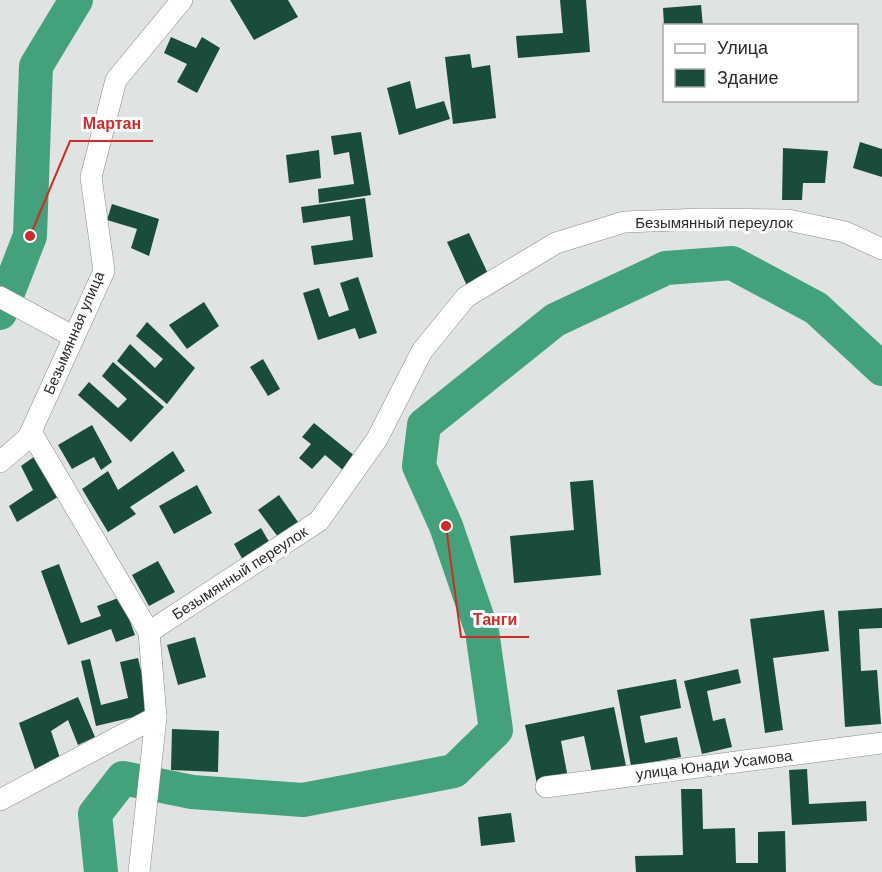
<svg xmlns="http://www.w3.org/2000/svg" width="882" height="872" font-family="'DM Sans',sans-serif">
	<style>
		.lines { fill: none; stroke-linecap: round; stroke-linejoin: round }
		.river { stroke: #43a27c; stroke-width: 34 }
		.building { fill: #1a4d39 }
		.minor-casing { stroke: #888c8a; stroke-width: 22 }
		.minor { stroke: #fff; stroke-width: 21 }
		.labels { text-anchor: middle; stroke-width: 6; stroke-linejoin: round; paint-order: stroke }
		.street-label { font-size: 15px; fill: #292a29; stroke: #fff }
		.leader { fill: none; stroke: #d62828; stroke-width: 2 }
		.callout-dot { fill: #d62828; stroke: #fff; stroke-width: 2 }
		.callout-label { font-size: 16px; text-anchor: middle; font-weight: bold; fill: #d62828; stroke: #fff; stroke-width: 6; stroke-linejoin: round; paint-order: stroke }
	</style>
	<rect width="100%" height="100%" fill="#dfe3e1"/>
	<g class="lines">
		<g class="river">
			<polyline points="0,313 30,236 36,66 76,0"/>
			<polyline points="101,872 95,814 123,778 192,792 303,800 454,771 496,730 482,631 446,526 419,466 424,425 555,320 666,268 732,263 816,308 882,369"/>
		</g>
	</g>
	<g class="building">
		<polygon points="230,0 288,0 298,17 254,40"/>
		<polygon points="560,0 586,0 590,52 518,58 516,36 563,33"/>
		<polygon points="701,5 703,26 664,26 663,8"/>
		<polygon points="171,37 196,48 202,37 220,48 197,93 177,82 187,64 164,53"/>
		<polygon points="470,54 472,68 490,65 496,118 453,124 445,57"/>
		<polygon points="410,81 416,109 444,101 450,119 399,135 387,88"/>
		<polygon points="361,132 371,195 319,203 318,189 354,184 349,152 334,155 331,136"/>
		<polygon points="860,142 882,149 882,177 853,168"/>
		<polygon points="783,148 828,151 825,183 803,183 802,200 782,200"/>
		<polygon points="319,150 321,178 289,183 286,155"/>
		<polygon points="365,198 373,257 314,265 311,246 353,240 350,216 303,223 301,207"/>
		<polygon points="112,204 159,219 149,256 131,248 137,229 107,220"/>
		<polygon points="469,233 490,278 468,288 447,242"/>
		<polygon points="358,277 377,333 359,339 355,328 318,340 303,293 319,288 329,317 349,310 340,283"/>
		<polygon points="204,302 219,326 187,349 169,325"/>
		<polygon points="147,322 195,368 167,404 117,361 130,344 155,368 163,359 136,336"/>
		<polygon points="263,359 280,389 268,396 250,367"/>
		<polygon points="113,362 164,407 131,442 78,395 89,382 118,408 127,399 102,376"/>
		<polygon points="314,423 356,457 344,471 325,455 312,469 299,458 311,444 302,437"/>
		<polygon points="92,425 112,462 101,470 94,457 72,469 58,445"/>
		<polygon points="173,451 185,471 130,507 136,514 108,532 82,489 108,471 118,490"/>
		<polygon points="38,454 61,495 17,522 9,506 33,490 21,466"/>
		<polygon points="593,480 601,575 514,583 510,536 574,530 570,482"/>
		<polygon points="197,485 212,513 174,534 159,506"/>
		<polygon points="279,495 298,522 278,537 258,510"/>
		<polygon points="261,528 271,545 244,562 234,544"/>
		<polygon points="158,561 175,592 149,606 132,575"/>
		<polygon points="59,564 81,623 101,616 97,606 121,597 135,635 116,642 111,629 68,645 41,571"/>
		<polygon points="882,608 882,628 859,629 861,671 877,670 881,724 845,727 838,611"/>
		<polygon points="824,610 829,651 773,658 783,730 765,733 750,619"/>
		<polygon points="195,637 206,677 178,685 167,645"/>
		<polygon points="138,658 151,713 96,726 81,661 90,659 101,705 128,698 120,662"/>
		<polygon points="738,669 741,683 707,691 713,721 725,718 732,747 702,754 684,681"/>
		<polygon points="676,679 681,708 640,716 645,743 677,737 681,757 631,766 617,690"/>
		<polygon points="78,697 95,737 78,745 68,720 51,731 60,758 35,770 19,723"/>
		<polygon points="614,707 626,766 592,773 584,736 561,741 568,778 537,784 525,725"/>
		<polygon points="172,729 219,731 218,772 171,770"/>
		<polygon points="807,769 809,804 866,801 867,821 792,825 789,770"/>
		<polygon points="681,789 702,789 703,829 735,828 736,863 758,863 758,832 785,831 786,872 636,872 635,856 683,855"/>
		<polygon points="511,813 515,842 481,846 478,817"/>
	</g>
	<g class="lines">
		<g class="minor-casing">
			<g id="minor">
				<polyline points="0,297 74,337"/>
				<polyline points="31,432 149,632"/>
				<polyline points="0,462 28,438 104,271 91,177 116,80 182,0"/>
				<polyline points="546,787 882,743"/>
				<polyline points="0,800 156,717 149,632 319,521 377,439 422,351 466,297 556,243 624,222 703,219 788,220 845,232 882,249"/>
				<polyline points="139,872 156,717"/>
			</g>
		</g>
		<use href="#minor" class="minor"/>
	</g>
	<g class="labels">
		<g class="street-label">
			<text x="714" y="228">Безымянный переулок</text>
			<text transform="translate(74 333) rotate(-67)" y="5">Безымянная улица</text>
			<text transform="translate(240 573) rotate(-33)" y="5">Безымянный переулок</text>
			<text transform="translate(714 765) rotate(-7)" y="5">улица Юнади Усамова</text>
		</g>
	</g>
	<path class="leader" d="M30 236L70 141H153M446 526L461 637H529"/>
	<g class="callout-dot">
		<circle cx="30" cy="236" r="6"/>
		<circle cx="446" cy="526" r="6"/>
	</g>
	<g class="callout-label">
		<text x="112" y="129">Мартан</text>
		<text x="495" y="625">Танги</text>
	</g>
	<rect x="663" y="24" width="195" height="78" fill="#ffffff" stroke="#a9aaa9" stroke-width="1.5"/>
	<rect x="675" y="44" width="30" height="9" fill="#ffffff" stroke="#a9aaa9" stroke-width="1.5"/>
	<text x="717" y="54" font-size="18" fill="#292a29">Улица</text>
	<rect x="675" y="69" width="30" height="18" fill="#1a4d39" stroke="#a9aaa9" stroke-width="1.5"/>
	<text x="717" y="84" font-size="18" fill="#292a29">Здание</text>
</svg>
